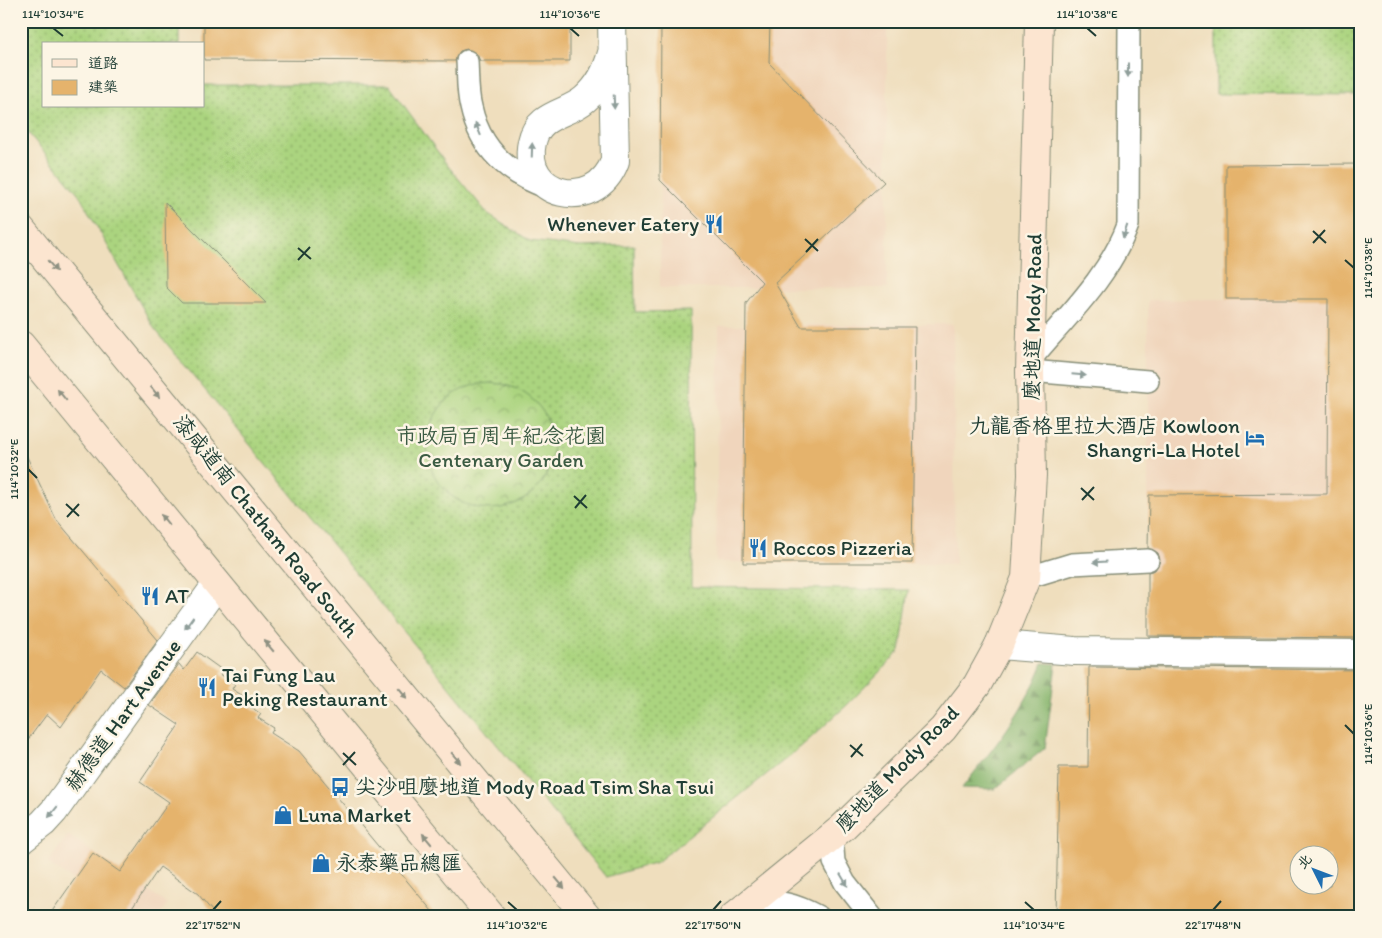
<svg xmlns="http://www.w3.org/2000/svg" width="1382" height="938" font-family="Itim,'LXGW WenKai TC',sans-serif">
	<style>
		.built { fill: #f0d5bc }
		.grass { fill: url(#grass-dots); stroke: #65885a }
		.forest { fill: url(#forest-firs); stroke: #547a51 }
		.park { fill: url(#park-crowns); stroke: #65885a }
		.building { fill: #e5b36c; fill-rule: evenodd }
		.lines { fill: none; stroke-linecap: round; stroke-linejoin: round }
		.lane-casing { stroke: #878e78; stroke-width: 24 }
		.street-casing { stroke: #878e78; stroke-width: 30 }
		.secondary-casing { stroke: #878e78; stroke-width: 30 }
		.lane { stroke: #fff; stroke-width: 21 }
		.street { stroke: #fff; stroke-width: 28 }
		.secondary { stroke: #fce5d0; stroke-width: 28 }
		.oneway { fill: #8f9e9a }
		.oneway2 { fill: #8e9182 }
		.ticks { fill: none; stroke: #1f3d34; stroke-width: 2 }
		.labels { text-anchor: middle; stroke-width: 5; stroke-linejoin: round; paint-order: stroke }
		.poi-label { font-size: 21px; fill: #1f3d34; stroke: #fcf5e5; text-anchor: start }
		.street-label { font-size: 21px; fill: #1f3d34; stroke: #fcf5e5 }
		.park-label { font-size: 21px; fill: #3b5b43; stroke: #fcf5e5 }
		.neatline { fill: none; stroke: #1f3d34; stroke-width: 2 }
		.ticks-label { font-size: 12px; text-anchor: middle; fill: #1f3d34 }
	</style>
	<defs>
		<pattern id="grass-dots" width="8" height="8" patternUnits="userSpaceOnUse" patternTransform="scale(1.25)"><rect width="8" height="8" fill="#abd47f"/><path d="M2 2h.1M6 6h.1" fill="none" stroke="#8bad69" stroke-width="1.8" stroke-linecap="round"/></pattern>
		<pattern id="forest-firs" width="22" height="20" patternUnits="userSpaceOnUse" patternTransform="scale(1.25)"><rect width="22" height="20" fill="#88b66e"/><path d="M5 1l3.5 6h-7zM16 11l3.5 6h-7z" fill="#6f955b"/></pattern>
		<pattern id="park-crowns" width="20" height="18" patternUnits="userSpaceOnUse" patternTransform="scale(1.25)"><rect width="20" height="18" fill="#abd47f"/><path d="M2 6a3 3 0 1 1 6 0M12 15a3 3 0 1 1 6 0" fill="none" stroke="#8bad69"/></pattern>
	</defs>
	<rect width="100%" height="100%" fill="#fcf5e5"/>
	<filter id="ink" filterUnits="userSpaceOnUse"><feTurbulence type="fractalNoise" baseFrequency=".02" numOctaves="2"/><feDisplacementMap in="SourceGraphic" scale="10" xChannelSelector="R" yChannelSelector="G"/><feConvolveMatrix kernelMatrix="1 2 1 2 8 2 1 2 1" color-interpolation-filters="sRGB"/></filter>
	<filter id="wash" filterUnits="userSpaceOnUse"><feTurbulence type="fractalNoise" baseFrequency=".0096" numOctaves="4" result="noise"/><feDisplacementMap in="SourceGraphic" scale="20" xChannelSelector="R" yChannelSelector="G"/><feGaussianBlur stdDeviation="1.12" result="paint"/><feColorMatrix in="noise" values="0 0 0 0 0 0 0 0 0 0 0 0 0 0 0 0 0 1.4 0 .05"/><feComposite in="paint" operator="in"/></filter>
	<g filter="url(#wash)">
		<rect width="100%" height="100%" fill="#efdebd"/>
		<g class="built">
			<polygon points="661,21 887,21 887,288 660,288"/>
			<polygon points="1226,164 1361,164 1361,628 1148,629 1148,300 1226,299"/>
			<polygon points="953,324 955,564 716,562 719,326"/>
			<polygon points="68,835 167,904 158,917 127,917 48,863"/>
		</g>
		<g class="grass">
			<polygon points="21,21 179,21 179,44 44,44 44,106 204,106 204,85 389,85 448,166 487,213 530,241 581,247 634,245 635,312 691,311 692,587 909,590 900,651 848,704 803,745 657,862 606,877 154,328 78,193 21,124"/>
			<polygon points="1216,21 1361,21 1361,95 1216,94"/>
		</g>
		<path class="forest" d="M1043,663L1056,664L1045,748L995,789L962,788C993,749 1025,710 1043,663Z"/>
		<circle class="park" cx="490" cy="446" r="63"/>
		<g id="blocks">
			<g class="building">
				<polygon points="204,21 570,21 570,61 480,61 477,54 467,49 460,51 455,61 204,60"/>
				<polygon points="661,21 770,21 769,63 884,182 775,283 801,327 915,327 912,563 743,563 746,303 762,282 660,180"/>
				<polygon points="1361,164 1361,638 1148,636 1148,572 1155,570 1160,560 1158,553 1148,548 1149,495 1327,494 1328,299 1226,299 1226,165"/>
				<polygon points="165,202 266,303 182,303 166,287"/>
				<polygon points="21,444 56,519 158,640 124,687 101,669 61,727 47,714 21,749"/>
				<polygon points="197,652 222,670 220,674 235,684 232,689 248,699 245,703 261,714 258,718 274,728 271,733 299,751 437,917 217,917 198,894 160,867 126,917 48,917 93,853 120,872 169,802 140,782 179,725 149,705 179,664 184,670"/>
				<path d="M1089,667L1361,670V917H1056L1059,767H1088ZM1300,856H1330V886H1300Z"/>
			</g>
		</g>
	</g>
	<g filter="url(#ink)">
		<use href="#blocks" fill-opacity="0" stroke="#878e78" stroke-width="1"/>
		<g class="lines">
			<g class="lane-casing">
				<g id="lane">
					<path d="M467,61C468,76 467,92 471,107C480,149 509,175 549,188"/>
					<path d="M1031,359C1066,317 1109,277 1128,225L1129,21"/>
					<polyline points="1030,371 1148,381"/>
					<polyline points="1026,578 1072,564 1148,560"/>
					<polyline points="832,836 834,862 845,883 872,917"/>
					<path d="M751,904C780,900 793,903 819,917"/>
				</g>
			</g>
			<g class="street-casing">
				<g id="street">
					<path d="M612,21L615,161C595,215 520,196 532,142C538,113 567,115 585,99C600,86 607,71 612,53"/>
					<polyline points="999,645 1075,651 1361,654"/>
					<polyline points="21,840 43,823 54,811 217,584"/>
				</g>
			</g>
			<g class="secondary-casing">
				<g id="secondary">
					<polyline points="21,229 587,917"/>
					<polyline points="21,345 492,917"/>
					<polyline points="733,917 842,828 943,729 977,685 999,645 1026,578 1032,475 1030,371 1039,21"/>
				</g>
			</g>
			<use href="#lane" class="lane"/>
			<use href="#street" class="street"/>
			<use href="#secondary" class="secondary"/>
		</g>
		<defs><path id="oneway-solid" d="M-6-.8H1V-3.2L6.5 0L1 3.2V.8H-6Z" transform="scale(1.25)"/></defs>
		<g class="oneway">
			<use href="#oneway-solid" transform="translate(1128 70) rotate(90)"/>
			<use href="#oneway-solid" transform="translate(614 102) rotate(88)"/>
			<use href="#oneway-solid" transform="translate(478 129) rotate(-113)"/>
			<use href="#oneway-solid" transform="translate(532 150) rotate(-88)"/>
			<use href="#oneway-solid" transform="translate(1125 232) rotate(108)"/>
			<use href="#oneway-solid" transform="translate(1079 375) rotate(5)"/>
			<use href="#oneway-solid" transform="translate(1100 562) rotate(177)"/>
			<use href="#oneway-solid" transform="translate(189 623) rotate(126)"/>
			<use href="#oneway-solid" transform="translate(53 812) rotate(129)"/>
			<use href="#oneway-solid" transform="translate(844 880) rotate(59)"/>
		</g>
		<g class="oneway2">
			<use href="#oneway-solid" transform="translate(52 266) rotate(51)"/>
			<use href="#oneway-solid" transform="translate(155 392) rotate(51)"/>
			<use href="#oneway-solid" transform="translate(62 395) rotate(-129)"/>
			<use href="#oneway-solid" transform="translate(165 520) rotate(-129)"/>
			<use href="#oneway-solid" transform="translate(269 646) rotate(-130)"/>
			<use href="#oneway-solid" transform="translate(403 693) rotate(51)"/>
			<use href="#oneway-solid" transform="translate(456 758) rotate(50)"/>
			<use href="#oneway-solid" transform="translate(427 839) rotate(-130)"/>
			<use href="#oneway-solid" transform="translate(560 883) rotate(50)"/>
		</g>
	</g>
	<path class="ticks" d="M53,28L63,36M570,28L579,36M1087,28L1096,36M1313,231L1326,243M805,239L818,251M1313,243L1325,230M298,248L311,259M806,252L818,239M298,260L310,247M1345,260L1354,268M28,469L37,478M1081,488L1094,500M574,496L587,508M1082,500L1094,487M66,504L79,516M575,508L586,495M67,517L79,504M1345,725L1354,734M850,745L863,756M343,753L356,765M851,757L862,744M343,765L355,752M508,902L517,910M1025,902L1034,910M213,910L221,901M713,910L721,901M1213,910L1221,901"/>
	<defs>
		<g id="restaurant-bare" transform="scale(1.5)"><path d="M-5-6h1v4h1v-4h1v4h1v-4h1v5L-1.5 .5V6h-2V.5L-5-1ZM5-6V6H3V1.5H1.5Q1.5-4 5-6Z" fill="#1f6fb2" stroke="#fcf5e5" stroke-width="2.5" paint-order="stroke"/></g>
		<g id="hotel-bare" transform="scale(1.5)"><path d="M-6-4.5h1.5V1H6V5H4.5V3h-9V5H-6ZM-4 0a1.8 1.8 0 1 1 3.6 0ZM.5 0V-2.5h3Q6-2.5 6 0Z" fill="#1f6fb2" stroke="#fcf5e5" stroke-width="2.5" paint-order="stroke"/></g>
		<g id="bus-bare" transform="scale(1.5)"><path d="M-5-6H5V4H4V6H2V4H-2V6H-4V4H-5ZM-3.5-4V0h7V-4ZM-3.5 1.2v1.5H-2V1.2ZM2 1.2v1.5H3.5V1.2Z" fill="#1f6fb2" stroke="#fcf5e5" stroke-width="2.5" paint-order="stroke"/></g>
		<g id="shop-bare" transform="scale(1.5)"><path d="M-5-2.5h2.3a2.7 3.5 0 0 1 5.4 0H5L5.5 6h-11ZM-1.5-2.5h3a1.5 2.3 0 0 0-3 0Z" fill="#1f6fb2" stroke="#fcf5e5" stroke-width="2.5" paint-order="stroke"/></g>
	</defs>
	<g fill-rule="evenodd">
		<use href="#restaurant-bare" x="714" y="224"/>
		<use href="#hotel-bare" x="1255" y="438"/>
		<use href="#restaurant-bare" x="758" y="548"/>
		<use href="#restaurant-bare" x="150" y="596"/>
		<use href="#restaurant-bare" x="207" y="687"/>
		<use href="#bus-bare" x="340" y="787"/>
		<use href="#shop-bare" x="283" y="815"/>
		<use href="#shop-bare" x="321" y="863"/>
	</g>
	<g class="labels">
		<g class="poi-label">
			<text x="699" y="231" text-anchor="end">Whenever Eatery</text>
			<text x="1240" y="433" text-anchor="end">九龍香格里拉大酒店 Kowloon<tspan x="1240" dy="24">Shangri-La Hotel</tspan></text>
			<text x="773" y="555">Roccos Pizzeria</text>
			<text x="165" y="603">AT</text>
			<text x="222" y="682">Tai Fung Lau<tspan x="222" dy="24">Peking Restaurant</tspan></text>
			<text x="355" y="794">尖沙咀麼地道 Mody Road Tsim Sha Tsui</text>
			<text x="298" y="822">Luna Market</text>
			<text x="336" y="870">永泰藥品總匯</text>
		</g>
		<g class="street-label">
			<text transform="translate(1033 317) rotate(-89)" y="7">麼地道 Mody Road</text>
			<text transform="translate(266 526) rotate(51)" y="7">漆咸道南 Chatham Road South</text>
			<text transform="translate(123 715) rotate(-54)" y="7">赫德道 Hart Avenue</text>
			<text transform="translate(897 769) rotate(-46)" y="7">麼地道 Mody Road</text>
		</g>
		<g class="park-label">
			<text x="501" y="443">市政局百周年紀念花園<tspan x="501" dy="24">Centenary Garden</tspan></text>
		</g>
	</g>
	<rect width="1382" height="938" fill="none" stroke="#fcf5e5" stroke-width="55"/>
	<rect x="42" y="42" width="162" height="65" fill="#fcf5e5" stroke="#a4ab9e"/>
	<rect x="52" y="59" width="25" height="8" fill="#fce5d0" stroke="#a4ab9e"/>
	<text x="88" y="68" font-size="15" fill="#1f3d34">道路</text>
	<rect x="52" y="80" width="25" height="15" fill="#e5b36c" stroke="#a4ab9e"/>
	<text x="88" y="92" font-size="15" fill="#1f3d34">建築</text>
	<g transform="translate(1314 870) rotate(312)"><circle r="24" fill="#fcf5e5" stroke="#a4ab9e"/>
	<path d="M0-4L9 19L0 12L-9 19Z" fill="#1f6fb2"/>
	<text y="-8" font-size="14" font-weight="bold" text-anchor="middle" fill="#1f3d34">北</text>
	</g>
	<rect x="28" y="28" width="1326" height="882" class="neatline"/>
	<g class="ticks-label">
		<text x="53" y="18">114°10'34"E</text>
		<text x="570" y="18">114°10'36"E</text>
		<text x="1087" y="18">114°10'38"E</text>
		<text transform="translate(1368 268) rotate(-90)" y="4">114°10'38"E</text>
		<text transform="translate(14 469) rotate(-90)" y="4">114°10'32"E</text>
		<text transform="translate(1368 734) rotate(-90)" y="4">114°10'36"E</text>
		<text x="213" y="929">22°17'52"N</text>
		<text x="517" y="929">114°10'32"E</text>
		<text x="713" y="929">22°17'50"N</text>
		<text x="1034" y="929">114°10'34"E</text>
		<text x="1213" y="929">22°17'48"N</text>
	</g>
</svg>
